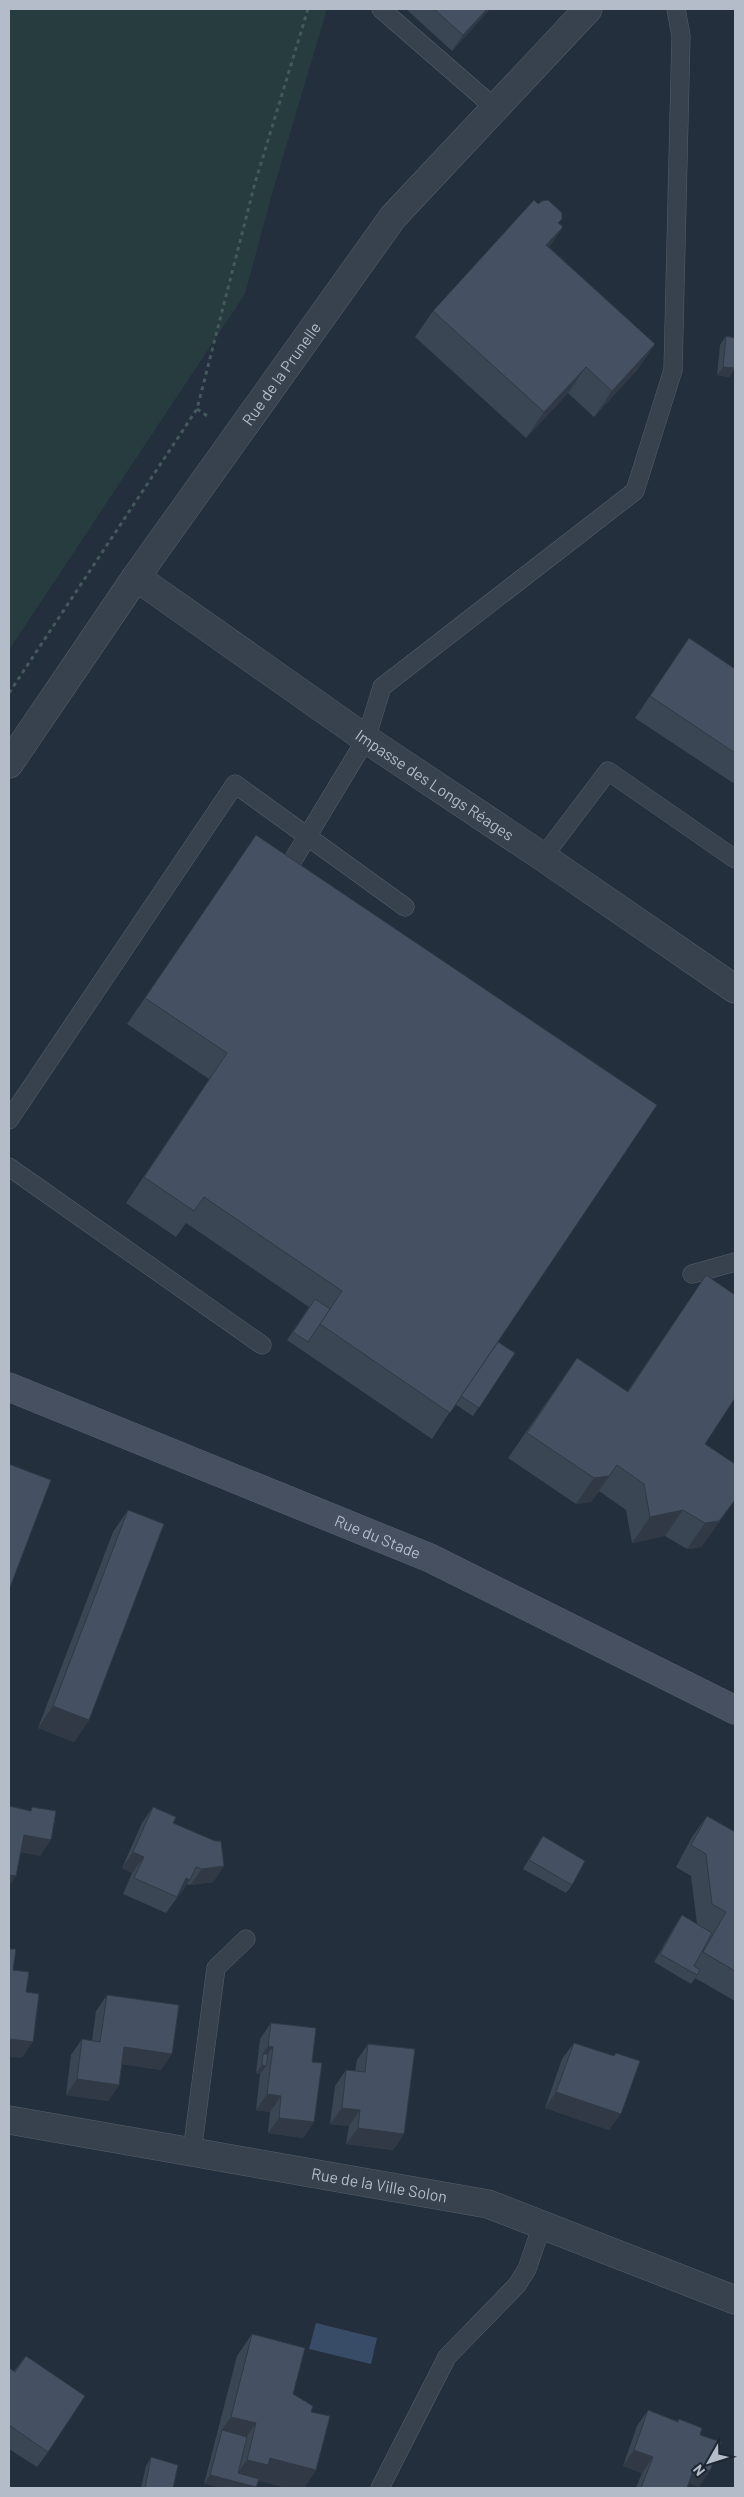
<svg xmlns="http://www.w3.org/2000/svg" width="744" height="2497" font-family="Barlow,sans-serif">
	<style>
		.green { fill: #263c3f }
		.water { fill: #394c67 }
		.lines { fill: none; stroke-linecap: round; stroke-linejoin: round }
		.service-casing { stroke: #565f6c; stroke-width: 19 }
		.minor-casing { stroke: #565f6c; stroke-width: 29 }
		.tertiary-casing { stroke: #565f6c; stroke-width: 29 }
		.secondary-casing { stroke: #565f6c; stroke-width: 29 }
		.path { stroke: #44595c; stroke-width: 3; stroke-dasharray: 4 4; stroke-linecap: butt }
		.service { stroke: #38414e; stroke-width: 18 }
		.minor { stroke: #38414e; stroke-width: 28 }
		.tertiary { stroke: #38414e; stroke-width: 28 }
		.secondary { stroke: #465061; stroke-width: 28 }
		.wall { fill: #3b4654 }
		.shaded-wall { fill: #303945 }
		.building { fill: #455162; stroke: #303945 }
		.labels { text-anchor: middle; stroke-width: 4; stroke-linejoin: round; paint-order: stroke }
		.street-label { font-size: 16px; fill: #b4bcc9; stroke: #1d2633 }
	</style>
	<rect width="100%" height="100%" fill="#242f3e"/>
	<polygon class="green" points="9,9 327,9 272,194 245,294 9,650"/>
	<polygon class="water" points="316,2323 377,2338 371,2364 309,2349"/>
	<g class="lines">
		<g class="service-casing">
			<g id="service">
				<polyline points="381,9 495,108"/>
				<polyline points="543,857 608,771 735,859"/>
				<polyline points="284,875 366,739 382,687 635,491 673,370 681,36 676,9"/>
				<polyline points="9,1120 235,784 405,907"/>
				<polyline points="9,1167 262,1345"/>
				<polyline points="692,1274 735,1262"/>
				<polyline points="192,2152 216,1968 246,1939"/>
				<polyline points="380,2488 447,2357 517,2285 527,2269 542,2225"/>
			</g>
		</g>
		<g class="minor-casing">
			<g id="minor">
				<path id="s1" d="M136,577L366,739L543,857L735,989"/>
				<path id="s2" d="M9,2120L488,2204L735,2300"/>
			</g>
		</g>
		<g class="tertiary-casing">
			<g id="tertiary">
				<path id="s3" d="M9,764L136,577L393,217L588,9"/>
			</g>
		</g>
		<g class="secondary-casing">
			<g id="secondary">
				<path id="s4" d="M9,1387L430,1558L735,1710"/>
			</g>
		</g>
		<g class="path">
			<polyline points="197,409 209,417"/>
			<polyline points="9,693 197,409 255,183 308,9"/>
		</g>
		<use href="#service" class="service"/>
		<use href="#minor" class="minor"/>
		<use href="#tertiary" class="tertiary"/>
		<use href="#secondary" class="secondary"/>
	</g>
	<g class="wall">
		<polygon points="406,9 490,9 452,51"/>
		<polygon points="559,223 563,227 549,247 655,344 637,370 594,417 568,393 526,438 415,337 433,311"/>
		<polygon points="726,336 735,368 729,377 717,375 720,345"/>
		<polygon points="689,638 735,669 735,779 733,783 635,718"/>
		<polygon points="256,835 498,1342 515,1353 473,1416 455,1404 432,1439 287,1340 309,1307 186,1223 176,1237 126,1203 209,1079 127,1024"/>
		<polygon points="706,1275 705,1444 735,1500 701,1547 687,1549 665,1536 632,1543 626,1510 599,1491 591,1502 576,1504 508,1458 577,1358 627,1392"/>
		<polygon points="128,1510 89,1720 74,1742 38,1728 113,1532"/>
		<polygon points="153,1807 224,1866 213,1882 190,1885 187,1884 166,1913 123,1894 132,1873 122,1868 142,1823"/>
		<polygon points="707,1816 735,1832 735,2001 695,1978 691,1984 654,1962 676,1924 682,1915 697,1924 691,1876 676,1867 692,1837"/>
		<polygon points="543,1836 572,1885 566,1893 523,1869 537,1845"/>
		<polygon points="107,1995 161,2070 122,2064 119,2085 108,2101 66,2095 71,2055 82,2039 92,2041 96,2011"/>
		<polygon points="271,2023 312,2062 314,2122 303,2138 268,2133 270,2112 256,2110 260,2074 256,2073 260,2039"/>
		<polygon points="574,2043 613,2056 616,2053 609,2130 545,2108 562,2059"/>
		<polygon points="368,2044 404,2134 393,2150 346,2144 349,2126 330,2124 335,2086 346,2070 355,2071 357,2060"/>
		<polygon points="252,2334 293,2394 311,2412 316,2470 304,2488 288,2488 259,2481 204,2484 237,2356"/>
		<polygon points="26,2356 48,2452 37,2467 9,2449 9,2368 14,2371"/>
		<polygon points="648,2410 677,2421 679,2419 700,2435 699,2487 689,2483 687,2488 636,2488 642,2473 623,2466 637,2426"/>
		<polygon points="151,2457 173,2488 141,2488 146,2466"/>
	</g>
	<g class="shaded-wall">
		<polygon points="487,9 490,9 452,51 463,35"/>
		<polygon points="563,227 545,253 546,245"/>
		<polygon points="655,344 637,370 594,417 612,391"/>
		<polygon points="586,367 568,393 526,438 544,412"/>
		<polygon points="723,367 735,368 729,377 717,375"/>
		<polygon points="617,1465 591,1502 576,1504 594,1478"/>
		<polygon points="735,1500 701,1547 687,1549 705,1523"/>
		<polygon points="683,1510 665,1536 632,1543 650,1517"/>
		<polygon points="53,1706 89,1720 74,1742 38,1728"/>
		<polygon points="24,1835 51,1840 40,1856 13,1851"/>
		<polygon points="133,1852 144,1857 132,1873 122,1868"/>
		<polygon points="224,1866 213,1882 190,1885 202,1869"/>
		<polygon points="9,1875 16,1876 9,1887"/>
		<polygon points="186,1878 190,1880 179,1895 175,1894"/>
		<polygon points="9,2039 33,2042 22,2058 9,2057"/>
		<polygon points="268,2046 273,2047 262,2062 263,2054 257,2062"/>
		<polygon points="124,2047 172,2054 161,2070 113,2063"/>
		<polygon points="262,2065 266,2066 260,2074 256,2073"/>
		<polygon points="77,2079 119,2085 108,2101 66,2095"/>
		<polygon points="556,2092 621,2114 609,2130 545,2108"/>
		<polygon points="267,2094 281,2096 270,2112 256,2110"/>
		<polygon points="342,2108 360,2110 349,2126 330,2124"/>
		<polygon points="279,2118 314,2122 303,2138 268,2133"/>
		<polygon points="358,2128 404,2134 393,2150 346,2144"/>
		<polygon points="231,2417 256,2423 241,2445 222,2430"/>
		<polygon points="634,2450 653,2457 642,2473 623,2466"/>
		<polygon points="270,2458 316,2470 304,2488 288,2488 258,2481 256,2488 222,2488 204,2484 210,2475 232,2481 247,2460"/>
		<polygon points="695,2465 710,2471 699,2487 684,2481"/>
	</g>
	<g class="building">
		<polygon points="434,9 487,9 463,35"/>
		<polygon points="534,200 538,204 542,201 548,200 562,213 562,219 558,223 563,227 546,245 655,344 612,391 586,367 544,412 433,311"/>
		<polygon points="726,336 735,338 735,368 723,367"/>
		<polygon points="689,638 735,669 735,753 650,696"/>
		<polygon points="256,835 657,1105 450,1413 320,1324 342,1291 204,1197 194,1211 144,1177 227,1053 145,998"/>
		<polygon points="706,1275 735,1295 735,1398 705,1444 735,1464 735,1500 719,1521 705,1523 683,1510 650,1517 644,1484 617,1465 609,1476 594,1478 527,1433 577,1358 628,1392"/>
		<polygon points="315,1299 330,1309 308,1342 293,1332"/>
		<polygon points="498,1342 515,1353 479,1408 461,1396"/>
		<polygon points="9,1464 51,1480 9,1590"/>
		<polygon points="128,1510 164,1524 89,1720 53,1706"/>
		<polygon points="9,1806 31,1811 32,1807 56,1811 51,1840 24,1835 16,1876 9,1875"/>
		<polygon points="153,1807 176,1817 173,1823 215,1841 221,1841 224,1866 202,1869 196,1867 190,1880 186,1878 177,1897 134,1878 144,1857 133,1852"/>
		<polygon points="707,1816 735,1832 735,1971 703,1952 726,1912 712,1904 706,1854 691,1845"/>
		<polygon points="543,1836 585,1861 572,1885 529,1860"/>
		<polygon points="682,1915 712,1933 694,1966 700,1970 697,1975 660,1954"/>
		<polygon points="9,1949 16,1949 13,1970 29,1972 26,1992 39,1994 33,2042 9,2039"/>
		<polygon points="107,1995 179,2005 172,2054 124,2047 119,2085 77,2079 82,2039 100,2042"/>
		<polygon points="271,2023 316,2028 312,2062 322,2063 314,2122 279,2118 281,2096 267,2094 273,2047 268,2046"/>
		<polygon points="574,2043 614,2056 616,2053 640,2061 621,2114 556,2092"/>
		<polygon points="368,2044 415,2049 404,2134 358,2128 360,2110 342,2108 346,2070 365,2072"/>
		<polygon points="263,2054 268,2054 266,2066 262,2065"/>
		<polygon points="252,2334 305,2348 293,2394 313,2406 311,2412 330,2416 316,2470 270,2458 268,2465 247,2460 256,2423 231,2417"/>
		<polygon points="26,2356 85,2396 48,2452 9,2425 9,2368 15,2372"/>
		<polygon points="648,2410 678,2422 679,2419 702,2428 700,2435 721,2442 710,2471 695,2465 687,2488 641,2488 653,2457 634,2450"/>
		<polygon points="222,2430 247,2437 238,2473 259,2479 256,2487 210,2475"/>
		<polygon points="151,2457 178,2465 173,2488 145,2488"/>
	</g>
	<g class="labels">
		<g class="street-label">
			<text dy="6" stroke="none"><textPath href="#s3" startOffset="476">Rue de la Prunelle</textPath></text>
			<text dy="6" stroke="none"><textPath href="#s1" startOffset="364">Impasse des Longs Réages</textPath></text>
			<text dy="6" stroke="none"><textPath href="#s4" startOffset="398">Rue du Stade</textPath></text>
			<text dy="6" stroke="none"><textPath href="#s2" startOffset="376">Rue de la Ville Solon</textPath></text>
		</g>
	</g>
	<rect width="744" height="2497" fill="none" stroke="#b4bcc9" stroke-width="20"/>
	<g transform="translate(709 2462) rotate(231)" stroke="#1d2633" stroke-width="4" paint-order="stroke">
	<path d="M0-4L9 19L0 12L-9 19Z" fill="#b4bcc9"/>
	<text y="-8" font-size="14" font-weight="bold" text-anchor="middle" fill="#b4bcc9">N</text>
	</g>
</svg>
